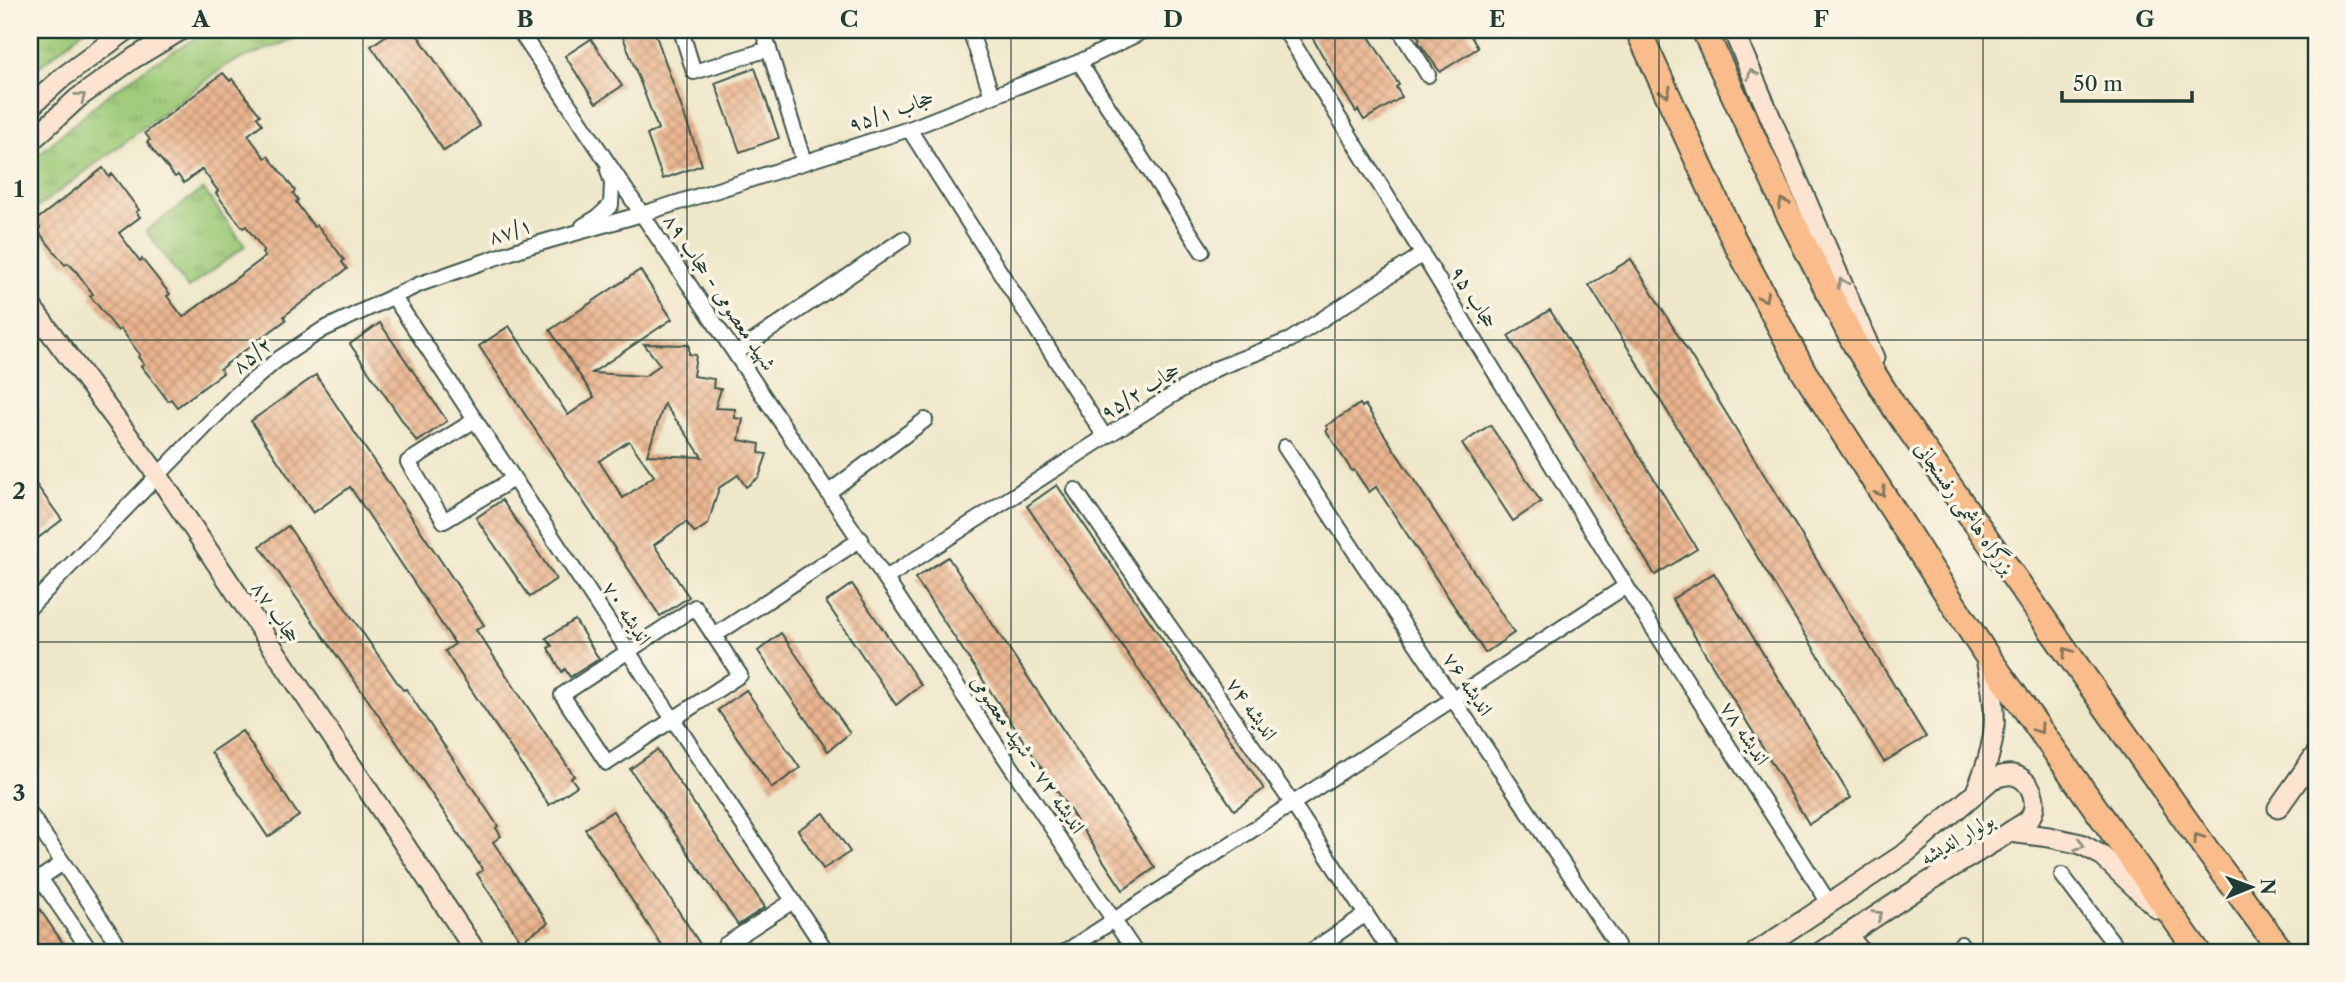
<svg xmlns="http://www.w3.org/2000/svg" width="2346" height="982" font-family="'Libre Caslon Text',Amiri,serif">
	<style>
		.grass { fill: url(#grass-tufts); stroke: #5d8356; stroke-width: 2 }
		.building { fill: url(#building-cross-hatch); fill-rule: evenodd }
		.lines { fill: none; stroke-linecap: round; stroke-linejoin: round }
		.street-casing { stroke: #3e564a; stroke-width: 18 }
		.secondary-casing { stroke: #3e564a; stroke-width: 23 }
		.highway-casing { stroke: #3e564a; stroke-width: 28 }
		.street { stroke: #fff; stroke-width: 14 }
		.secondary { stroke: #fde4d0; stroke-width: 19 }
		.highway { stroke: #f9bc8a; stroke-width: 24 }
		.oneway { stroke: #8e9082 }
		.oneway2 { stroke: #81765b }
		.grid { fill: none; stroke: #1f3d34; stroke-width: 2; stroke-opacity: 0.55 }
		.labels { text-anchor: middle; stroke-width: 7; stroke-linejoin: round; paint-order: stroke }
		.street-label { font-size: 21px; fill: #1f3d34; stroke: #fcf5e5 }
		.neatline { fill: none; stroke: #1f3d34; stroke-width: 2.5 }
		.grid-label { font-size: 23px; text-anchor: middle; font-weight: bold; fill: #1f3d34 }
	</style>
	<defs>
		<pattern id="grass-tufts" width="24" height="20" patternUnits="userSpaceOnUse" patternTransform="scale(1.75)"><rect width="24" height="20" fill="#9bc977"/><path d="M3 7l-1-3M5 7V3M7 7l1-3M15 17l-1-3M17 17v-4M19 17l1-3" fill="none" stroke="#7ea462"/></pattern>
		<pattern id="building-cross-hatch" width="8" height="8" patternUnits="userSpaceOnUse" patternTransform="scale(1.75)"><rect width="8" height="8" fill="#ebb58f"/><path d="M0 0l8 8M0 8l8-8" fill="none" stroke="#be9476"/></pattern>
	</defs>
	<rect width="100%" height="100%" fill="#fcf5e5"/>
	<filter id="ink" filterUnits="userSpaceOnUse"><feTurbulence type="fractalNoise" baseFrequency=".0143" numOctaves="2"/><feDisplacementMap in="SourceGraphic" scale="14" xChannelSelector="R" yChannelSelector="G"/><feConvolveMatrix kernelMatrix="1 2 1 2 8 2 1 2 1" color-interpolation-filters="sRGB"/></filter>
	<filter id="wash" filterUnits="userSpaceOnUse"><feTurbulence type="fractalNoise" baseFrequency=".00686" numOctaves="4" result="noise"/><feDisplacementMap in="SourceGraphic" scale="28" xChannelSelector="R" yChannelSelector="G"/><feGaussianBlur stdDeviation="1.57" result="paint"/><feColorMatrix in="noise" values="0 0 0 0 0 0 0 0 0 0 0 0 0 0 0 0 0 1.4 0 .05"/><feComposite in="paint" operator="in"/></filter>
	<g filter="url(#wash)">
		<rect width="100%" height="100%" fill="#eee7c9"/>
		<g class="grass">
			<polygon points="30,30 84,30 30,74"/>
			<polygon points="210,30 317,30 228,64 30,213 30,162 105,97 156,61"/>
			<polygon points="203,189 245,246 188,288 146,231"/>
		</g>
		<g id="blocks">
			<g class="building">
				<polygon points="394,30 414,30 480,126 444,151 371,46"/>
				<polygon points="634,30 654,30 702,165 663,179 647,135 658,129 622,34"/>
				<polygon points="1308,30 1365,30 1399,85 1396,87 1402,97 1364,120 1358,110 1356,112 1340,86"/>
				<polygon points="1414,30 1467,30 1478,48 1440,72 1418,41 1420,39"/>
				<polygon points="591,39 622,86 596,103 565,56"/>
				<polygon points="755,68 779,138 740,152 715,83"/>
				<polygon points="223,73 230,81 232,79 260,115 257,117 262,124 248,135 265,158 268,156 287,180 295,191 293,193 298,200 296,202 314,227 317,225 336,249 344,260 342,262 347,269 284,316 286,320 220,369 223,373 177,407 171,399 168,401 150,377 141,366 144,364 138,357 140,355 121,329 118,331 99,307 90,296 93,294 75,270 68,263 65,265 46,241 37,230 40,228 35,221 103,168 109,177 112,174 139,210 136,212 140,217 119,233 140,261 142,259 161,283 170,294 167,296 183,317 265,257 262,253 264,251 246,226 243,228 224,204 216,193 218,191 202,169 184,183 178,175 175,177 156,154 147,142 150,140 145,133"/>
				<polygon points="1631,259 1926,737 1884,762 1589,285"/>
				<path d="M640,270L672,319L592,373L645,376L660,365L644,344L689,345V354L696,355L693,376L714,379L713,388L721,389L715,408L735,409V418L743,419L739,440L760,444L759,453L767,454L759,477L746,487L738,475L719,488L708,524L695,533L686,522L654,545L689,597L660,616L479,346L509,326L568,415L594,397L550,330ZM664,404L683,429L702,457L647,455ZM629,441L654,476L623,498L599,461Z"/>
				<polygon points="1550,310 1697,549 1655,575 1508,336"/>
				<polygon points="380,323 447,421 417,442 350,344"/>
				<polygon points="316,375 484,625 476,630 574,776 571,778 577,786 549,805 445,651 455,644 350,487 313,513 251,421"/>
				<polygon points="1360,404 1362,407 1365,405 1514,633 1485,653 1376,487 1369,492 1354,470 1352,471 1326,431 1328,429 1326,426"/>
				<polygon points="1490,425 1541,502 1513,521 1462,444"/>
				<polygon points="30,476 62,520 30,544"/>
				<polygon points="1057,485 1264,789 1234,810 1027,506"/>
				<polygon points="502,500 556,579 530,597 476,518"/>
				<polygon points="288,526 397,682 403,690 406,689 498,826 496,828 501,836 493,842 548,923 521,941 477,874 483,870 368,700 260,546"/>
				<polygon points="948,557 1155,868 1123,890 915,578"/>
				<polygon points="1714,573 1851,798 1809,824 1672,599"/>
				<polygon points="852,584 921,685 896,705 826,602"/>
				<polygon points="575,620 599,659 570,677 565,669 562,672 548,648 552,646 546,638"/>
				<polygon points="781,633 850,733 828,751 758,651"/>
				<polygon points="746,690 800,768 772,788 718,710"/>
				<polygon points="242,731 299,816 268,837 211,752"/>
				<polygon points="657,750 765,907 738,925 630,769"/>
				<polygon points="613,811 702,947 695,952 666,952 585,829"/>
				<polygon points="824,813 850,852 823,869 798,830"/>
				<polygon points="30,895 69,952 30,952"/>
			</g>
		</g>
	</g>
	<g filter="url(#ink)">
		<use href="#blocks" fill-opacity="0" stroke="#3e564a" stroke-width="2"/>
		<g class="lines">
			<g class="street-casing">
				<g id="street">
					<polyline points="519,30 1135,952"/>
					<polyline points="681,30 694,72 769,49"/>
					<polyline points="763,30 804,162"/>
					<polyline points="970,30 992,96"/>
					<polyline points="1285,30 1626,586 1829,903"/>
					<polyline points="1400,30 1428,75"/>
					<polyline points="1079,62 1202,251"/>
					<polyline points="909,129 1105,437"/>
					<polyline points="583,226 598,217 611,205 612,183 608,170"/>
					<polyline points="393,296 827,952"/>
					<polyline points="736,353 903,239"/>
					<polyline points="475,420 408,462 444,521 513,479"/>
					<polyline points="1285,447 1617,945"/>
					<polyline points="1075,490 1292,803 1391,952"/>
					<polyline points="829,492 925,420"/>
					<polyline points="886,578 1105,437 1215,369 1290,340 1423,254"/>
					<polyline points="30,607 237,394 277,360 322,330 420,284 526,247 642,214 909,129 1079,62 1146,30"/>
					<polygon points="695,607 740,675 607,763 562,695"/>
					<polyline points="714,636 861,539"/>
					<polyline points="30,814 123,952"/>
					<polyline points="2062,875 2120,952"/>
					<polyline points="40,878 91,952"/>
					<polyline points="30,885 63,863"/>
					<polyline points="1961,944 1967,952"/>
					<polyline points="730,952 725,945 793,901"/>
					<polyline points="1065,952 1626,586"/>
					<polyline points="1310,952 1366,914"/>
				</g>
			</g>
			<g class="secondary-casing">
				<g id="secondary">
					<polyline points="1733,30 1874,358"/>
					<polyline points="30,107 63,77 127,30"/>
					<polyline points="30,142 78,98 134,58 181,30"/>
					<polyline points="30,305 159,477 476,952"/>
					<path d="M1977,789C2000,735 1997,715 1986,658"/>
					<polyline points="2278,808 2316,754"/>
					<polyline points="1848,935 1860,952"/>
					<path d="M1756,952L1907,852L1992,779C1999,777 2005,774 2013,775C2032,779 2041,805 2028,820C2024,824 2015,828 2010,832"/>
					<polyline points="1821,952 1925,884 2010,832 2049,837 2081,844 2101,855 2158,909"/>
				</g>
			</g>
			<g class="highway-casing">
				<g id="highway">
					<polyline points="1638,30 1733,238 1804,372 1985,653 2198,952"/>
					<polyline points="1704,30 1788,213 1855,344 1898,413 2206,849 2282,952"/>
				</g>
			</g>
			<use href="#street" class="street"/>
			<use href="#secondary" class="secondary"/>
			<use href="#highway" class="highway"/>
		</g>
		<defs><path id="oneway-chevron" d="M-2-3.5L2.5 0L-2 3.5" fill="none" stroke-width="1.6" stroke-linecap="round" stroke-linejoin="round" transform="scale(1.75)"/></defs>
		<g class="oneway">
			<use href="#oneway-chevron" transform="translate(1752 74) rotate(-113)"/>
			<use href="#oneway-chevron" transform="translate(81 97) rotate(-38)"/>
			<use href="#oneway-chevron" transform="translate(1842 283) rotate(-113)"/>
			<use href="#oneway-chevron" transform="translate(2080 845) rotate(20)"/>
			<use href="#oneway-chevron" transform="translate(1878 915) rotate(-33)"/>
		</g>
		<g class="oneway2">
			<use href="#oneway-chevron" transform="translate(1666 92) rotate(65)"/>
			<use href="#oneway-chevron" transform="translate(1783 203) rotate(-115)"/>
			<use href="#oneway-chevron" transform="translate(1764 297) rotate(62)"/>
			<use href="#oneway-chevron" transform="translate(1881 492) rotate(57)"/>
			<use href="#oneway-chevron" transform="translate(2067 652) rotate(-125)"/>
			<use href="#oneway-chevron" transform="translate(2039 729) rotate(55)"/>
			<use href="#oneway-chevron" transform="translate(2198 838) rotate(-125)"/>
		</g>
	</g>
	<path class="grid" d="M363,30V952M687,30V952M1011,30V952M1335,30V952M1659,30V952M1983,30V952M30,340H2316M30,642H2316"/>
	<g class="labels">
		<g class="street-label">
			<text transform="translate(891 111) rotate(-19)" y="7">حجاب ۹۵/۱</text>
			<text transform="translate(510 231) rotate(-18)" y="7">۸۷/۱</text>
			<text transform="translate(720 292) rotate(56)" y="7">شهید معصومی - حجاب ۸۹</text>
			<text transform="translate(1474 297) rotate(58)" y="7">حجاب ۹۵</text>
			<text transform="translate(252 355) rotate(-39)" y="7">۸۵/۲</text>
			<text transform="translate(1140 391) rotate(-32)" y="7">حجاب ۹۵/۲</text>
			<text transform="translate(1965 508) rotate(55)" y="7">بزرگراه هاشمی رفسنجانی</text>
			<text transform="translate(276 612) rotate(56)" y="7">حجاب ۸۷</text>
			<text transform="translate(627 613) rotate(57)" y="7">اندیشه ۷۰</text>
			<text transform="translate(1468 684) rotate(56)" y="7">اندیشه ۷۶</text>
			<text transform="translate(1252 709) rotate(55)" y="7">اندیشه ۷۴</text>
			<text transform="translate(1745 733) rotate(57)" y="7">اندیشه ۷۸</text>
			<text transform="translate(1028 754) rotate(56)" y="7">اندیشه ۷۲ - شهید معصومی</text>
			<text transform="translate(1957 839) rotate(-31)" y="7">بولوار اندیشه</text>
		</g>
	</g>
	<rect width="2346" height="982" fill="none" stroke="#fcf5e5" stroke-width="77"/>
	<g transform="translate(2251 887) rotate(89)" stroke="#fcf5e5" stroke-width="5" paint-order="stroke">
	<path d="M0-5L12 26L0 18L-12 26Z" fill="#1f3d34"/>
	<text y="-10" font-size="19" font-weight="bold" text-anchor="middle" fill="#1f3d34">N</text>
	</g>
	<path d="M2062 91v10h130v-10" fill="none" stroke="#1f3d34" stroke-width="3.5"/>
	<text x="2073" y="91" font-size="21" fill="#1f3d34" stroke="#fcf5e5" stroke-width="5" paint-order="stroke">50 m</text>
	<rect x="38" y="38" width="2270" height="906" class="neatline"/>
	<g class="grid-label">
		<text x="201" y="27">A</text>
		<text x="525" y="27">B</text>
		<text x="849" y="27">C</text>
		<text x="1173" y="27">D</text>
		<text x="1497" y="27">E</text>
		<text x="1821" y="27">F</text>
		<text x="2145" y="27">G</text>
		<text x="19" y="197">1</text>
		<text x="19" y="499">2</text>
		<text x="19" y="801">3</text>
	</g>
</svg>
